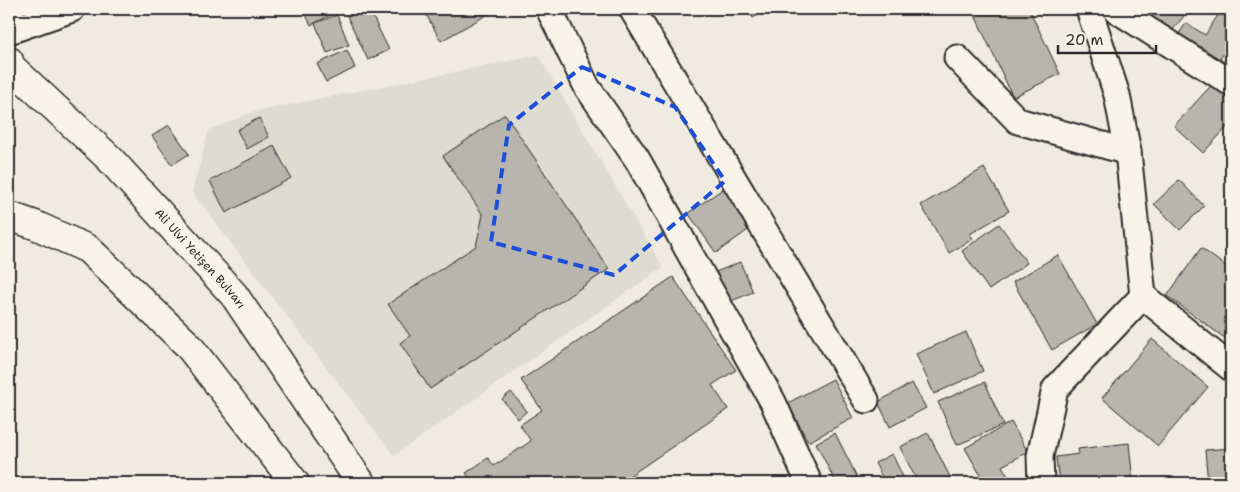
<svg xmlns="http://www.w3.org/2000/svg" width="1240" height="492" font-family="'Shantell Sans',sans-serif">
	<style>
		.built { fill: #dedbd1 }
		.building { fill: #b8b5ae; stroke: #2b2b2b }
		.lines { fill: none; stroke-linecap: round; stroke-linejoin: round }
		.minor-casing { stroke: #2b2b2b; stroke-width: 29 }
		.secondary-casing { stroke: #2b2b2b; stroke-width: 31 }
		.minor { stroke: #f7f3e8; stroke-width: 25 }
		.secondary { stroke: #f7f3e8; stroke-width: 28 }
		.marked { fill: none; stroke: #1d4ed8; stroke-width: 4; stroke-dasharray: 10 6; stroke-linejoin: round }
		.labels { text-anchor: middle; stroke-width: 5; stroke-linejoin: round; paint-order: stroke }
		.street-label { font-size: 12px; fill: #2b2b2b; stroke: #f7f3e8 }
	</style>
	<rect width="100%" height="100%" fill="#efebe0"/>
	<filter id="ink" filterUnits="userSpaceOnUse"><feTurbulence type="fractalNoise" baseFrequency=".02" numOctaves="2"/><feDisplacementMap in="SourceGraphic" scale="10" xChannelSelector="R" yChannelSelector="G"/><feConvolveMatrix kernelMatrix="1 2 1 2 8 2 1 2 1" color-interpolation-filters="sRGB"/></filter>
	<g filter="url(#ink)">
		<polygon class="built" points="538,55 663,267 394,456 192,192 209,130 253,112"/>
		<g class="building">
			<polygon points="303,9 342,9 311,25"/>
			<polygon points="361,9 369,9 389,50 368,60 347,16"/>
			<polygon points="423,9 497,9 441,41"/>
			<polygon points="747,9 769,9 753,18"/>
			<polygon points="972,9 1029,9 1060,74 1013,97"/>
			<polygon points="1155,9 1176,9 1184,16 1167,37 1146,21"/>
			<polygon points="1222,9 1231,12 1231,42 1214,69 1173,43 1186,23 1205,35"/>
			<polygon points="337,15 349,45 327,53 315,23"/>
			<polygon points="347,50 355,68 326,82 317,64"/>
			<polygon points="1231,50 1231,73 1221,66"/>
			<polygon points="1219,77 1231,88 1231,123 1203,153 1174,126"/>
			<polygon points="505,114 609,269 430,389 400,343 410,336 388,304 476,246 483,215 443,156"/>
			<polygon points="259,118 269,137 247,149 237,130"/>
			<polygon points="169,125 189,154 172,165 152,136"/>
			<polygon points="274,146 291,178 226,213 210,181"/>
			<polygon points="984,168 1009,211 970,234 973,239 949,253 921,205"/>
			<polygon points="1179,180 1204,206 1180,230 1154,204"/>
			<polygon points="730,184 758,223 716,253 688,213"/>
			<polygon points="999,224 1027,263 989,290 962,251"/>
			<polygon points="1201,248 1231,270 1231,332 1226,339 1167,296"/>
			<polygon points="1058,255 1097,324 1052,350 1013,282"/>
			<polygon points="740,262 753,292 729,302 716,272"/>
			<polygon points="673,277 736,370 712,385 728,409 619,483 473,483 466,473 488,458 494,466 531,441 520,425 542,410 521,380"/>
			<polygon points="966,332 983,371 934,394 916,354"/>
			<polygon points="1152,339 1208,387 1158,446 1102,398"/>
			<polygon points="833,379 853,418 808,442 788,403"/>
			<polygon points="985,382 1003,425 957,445 938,402"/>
			<polygon points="912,383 926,408 890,427 878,402"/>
			<polygon points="511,392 527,411 518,419 502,399"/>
			<polygon points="1011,422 1028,452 1002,466 1012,483 985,483 965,448"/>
			<polygon points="835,433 857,477 845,483 836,483 816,443"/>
			<polygon points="928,433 950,477 937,483 918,483 900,447"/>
			<polygon points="1129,443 1133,483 1059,483 1056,457 1079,454 1078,449"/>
			<polygon points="1231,448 1231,483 1208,483 1205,450"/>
			<polygon points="892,454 906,483 885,483 875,463"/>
		</g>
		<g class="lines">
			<g class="minor-casing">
				<g id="minor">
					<polyline points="549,9 587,87 637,159 773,402 809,483"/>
					<polyline points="632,9 866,400"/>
					<polyline points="1089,9 1117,95 1128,152 1143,296 1231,368"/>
					<polyline points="1115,9 1231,83"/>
					<polyline points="9,31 72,9"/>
					<polyline points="957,58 1018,121 1128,152"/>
					<polyline points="1041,483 1040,456 1055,389 1143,296"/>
				</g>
			</g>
			<g class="secondary-casing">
				<g id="secondary">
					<polyline points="9,11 10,9"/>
					<path id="s1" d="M9,61L10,66L109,158L234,295L361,483"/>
					<polyline points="9,216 35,225 88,249 188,345 295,483"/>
				</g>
			</g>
			<use href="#minor" class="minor"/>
			<use href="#secondary" class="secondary"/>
		</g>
	</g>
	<path class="marked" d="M582,67L675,107L725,181L614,275L491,242L509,125Z"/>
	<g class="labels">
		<g class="street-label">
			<text dy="4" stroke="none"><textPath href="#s1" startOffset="276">Ali Ulvi Yetişen Bulvarı</textPath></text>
		</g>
	</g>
	<rect width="1240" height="492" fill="none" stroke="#f7f3e8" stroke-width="30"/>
	<rect x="15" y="15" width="1210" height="462" fill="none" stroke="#2b2b2b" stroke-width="2" filter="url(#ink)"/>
	<path d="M1058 45v8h98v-8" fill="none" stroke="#2b2b2b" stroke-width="2.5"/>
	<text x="1065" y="45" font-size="15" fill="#2b2b2b" stroke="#f7f3e8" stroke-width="4" paint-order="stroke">20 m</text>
</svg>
